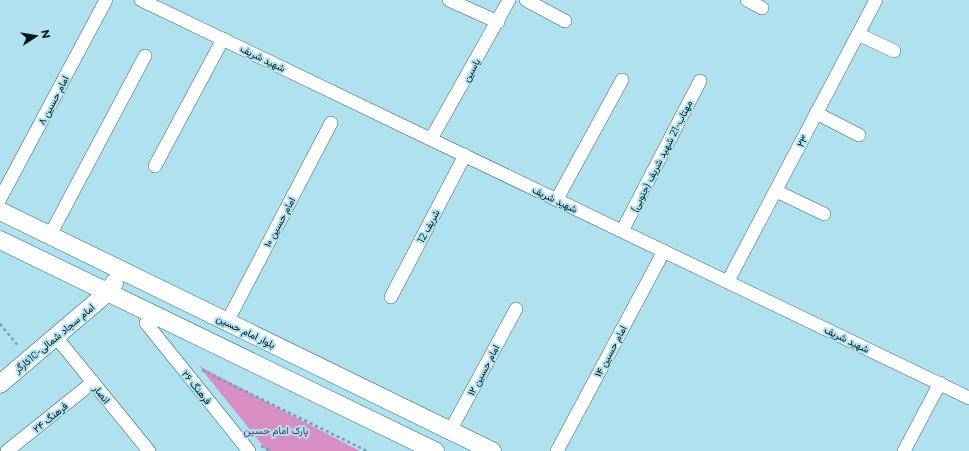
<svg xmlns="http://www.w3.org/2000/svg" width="969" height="451" font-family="Montserrat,Vazirmatn,sans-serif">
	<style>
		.green { fill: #d58fc3 }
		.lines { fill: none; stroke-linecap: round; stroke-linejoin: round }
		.street-casing { stroke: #396774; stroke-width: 14 }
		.secondary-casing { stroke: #396774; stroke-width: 19 }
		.path { stroke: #779ea9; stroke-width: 2.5; stroke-dasharray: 3 3; stroke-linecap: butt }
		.street { stroke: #fff; stroke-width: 13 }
		.secondary { stroke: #fff; stroke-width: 18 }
		.labels { text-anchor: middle; stroke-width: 4; stroke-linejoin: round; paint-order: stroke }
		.street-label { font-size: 10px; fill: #05171c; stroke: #afe1ef }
		.park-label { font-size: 10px; fill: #721a61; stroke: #afe1ef }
	</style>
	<rect width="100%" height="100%" fill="#afe1ef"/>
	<polygon class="green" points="199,366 350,446 360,451 267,451"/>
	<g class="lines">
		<g class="street-casing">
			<g id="street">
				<polyline points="141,0 969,398"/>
				<polyline points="449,0 498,22"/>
				<polyline points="526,0 565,21"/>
				<polyline points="747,0 762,8"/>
				<polyline points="858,34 894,51"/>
				<polyline points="816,113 859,135"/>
				<polyline points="431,139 509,0"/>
				<polyline points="155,166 223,39"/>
				<polyline points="776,191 824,214"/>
				<polyline points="0,199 106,0"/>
				<polyline points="557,199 622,80"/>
				<polyline points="622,231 700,81"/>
				<polyline points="50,235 145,56"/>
				<polyline points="728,281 876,0"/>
				<polyline points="391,297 465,155"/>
				<polyline points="227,322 331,123"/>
				<polyline points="146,323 249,451"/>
				<polyline points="56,337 149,451"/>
				<polyline points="450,431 516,309"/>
				<polyline points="7,451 93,382"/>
				<polyline points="557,451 664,251"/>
				<polyline points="904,451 940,383"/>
			</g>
		</g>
		<g class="secondary-casing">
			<g id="secondary">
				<polyline points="0,211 492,451"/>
				<polyline points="0,240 435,451"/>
				<polyline points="0,384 108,292 114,283"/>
			</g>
		</g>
		<g class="path">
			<polyline points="0,324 19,347"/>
			<polyline points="202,370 367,451"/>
			<polyline points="261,446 271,451"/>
		</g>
		<use href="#street" class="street"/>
		<use href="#secondary" class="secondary"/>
	</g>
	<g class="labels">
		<g class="street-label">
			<text transform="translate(263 58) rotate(26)" y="4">شهید شریف</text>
			<text transform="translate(471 70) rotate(-61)" y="4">یاسین</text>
			<text transform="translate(53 100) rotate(-62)" y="4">امام حسین ۸</text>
			<text transform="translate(802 141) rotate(-62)" y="4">۲۳</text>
			<text transform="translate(661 156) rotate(-63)" y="4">مهتاب-21 شهید شریف (جنوبی)</text>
			<text transform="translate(555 199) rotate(26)" y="4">شهید شریف</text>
			<text transform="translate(279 222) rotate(-62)" y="4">امام حسین ۱۰</text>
			<text transform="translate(428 226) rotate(-62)" y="4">شریف 12</text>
			<text transform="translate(246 331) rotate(26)" y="4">بلوار امام حسین</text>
			<text transform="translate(54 338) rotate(-40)" y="4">امام سجاد شمالی-10کارگر</text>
			<text transform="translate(847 339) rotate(26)" y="4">شهید شریف</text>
			<text transform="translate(610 351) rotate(-62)" y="4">امام حسین ۱۴</text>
			<text transform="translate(483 370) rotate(-62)" y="4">امام حسین ۱۲</text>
			<text transform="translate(197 387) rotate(51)" y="4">فرهنگ ۲۶</text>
			<text transform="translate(102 394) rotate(51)" y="4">انصار</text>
			<text transform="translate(50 417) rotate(-39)" y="4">فرهنگ ۲۴</text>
		</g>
		<g class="park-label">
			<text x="276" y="434">پارک امام حسین</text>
		</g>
	</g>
	<g transform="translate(36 36) rotate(78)" stroke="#afe1ef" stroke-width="3" paint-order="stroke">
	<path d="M0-3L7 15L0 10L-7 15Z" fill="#05171c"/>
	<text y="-6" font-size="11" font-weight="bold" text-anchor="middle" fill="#05171c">N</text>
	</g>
</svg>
